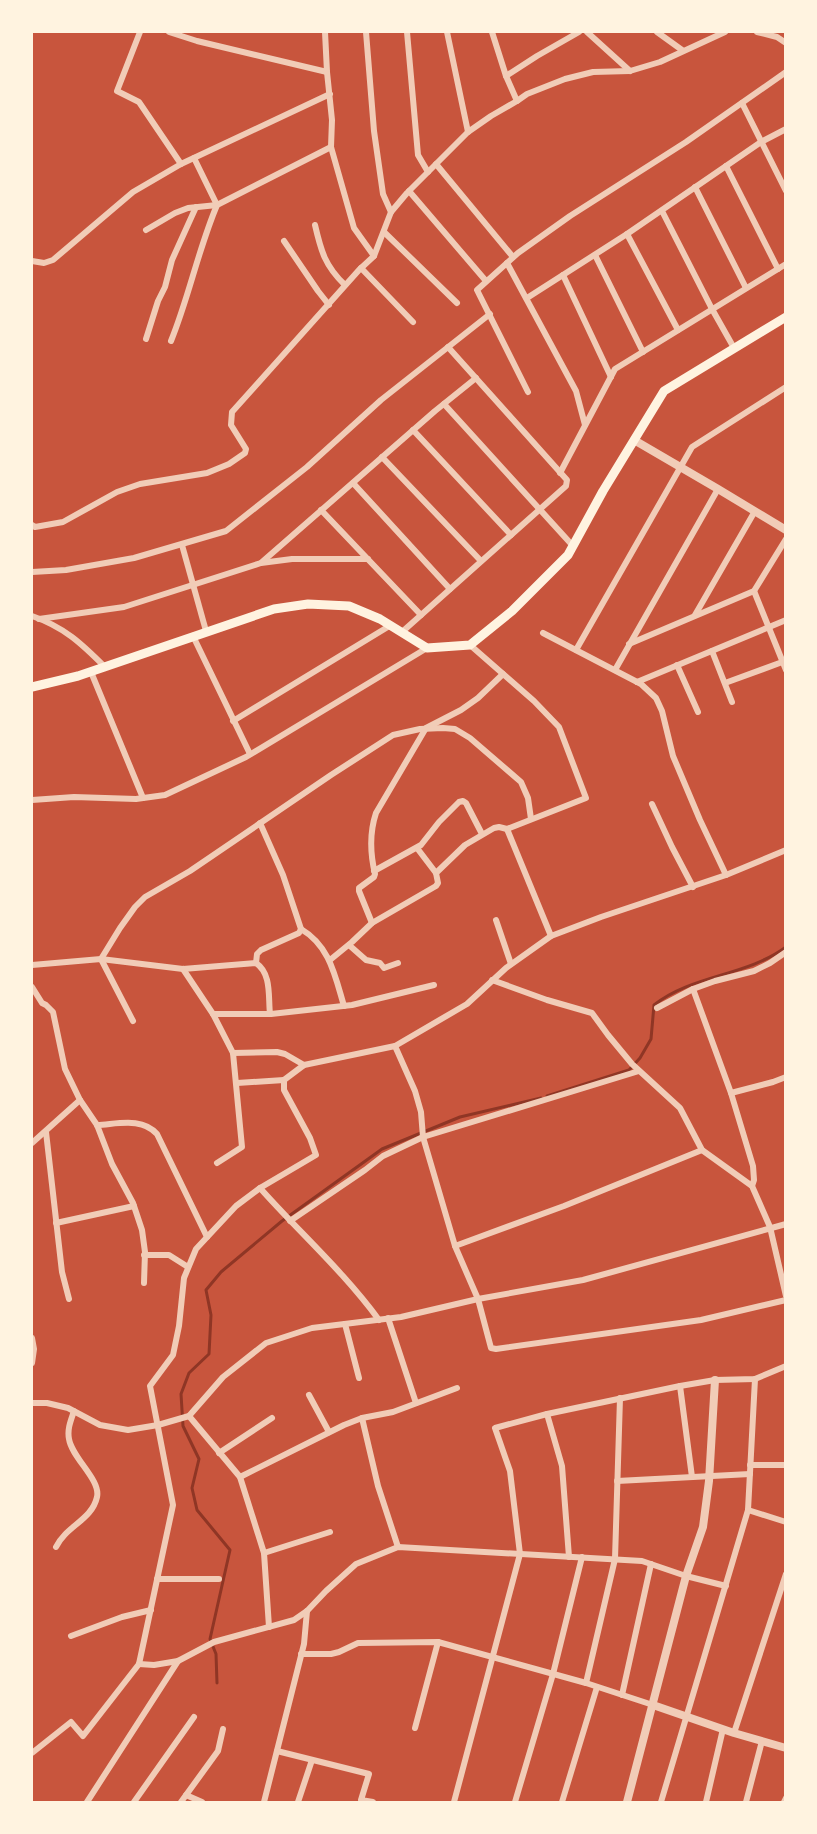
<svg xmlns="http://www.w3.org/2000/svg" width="817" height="1834" font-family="'Open Sans',sans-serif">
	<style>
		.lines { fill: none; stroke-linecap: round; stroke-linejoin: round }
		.stream { stroke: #8f3625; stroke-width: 3 }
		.minor { stroke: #f1ccb7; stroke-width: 6 }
		.tertiary { stroke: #f1ccb7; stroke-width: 8 }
		.secondary { stroke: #fff3e0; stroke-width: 9 }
	</style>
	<rect width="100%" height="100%" fill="#c8553d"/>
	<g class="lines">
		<g class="stream">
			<path d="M547,1096L629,1070L640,1058L651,1039L654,1005C691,975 747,976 786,947"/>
			<polyline points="217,1683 216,1654 210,1639 230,1550 197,1510 192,1488 199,1459 183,1426 181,1394 189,1373 209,1354 211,1315 206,1290 221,1272 282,1221 382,1149 460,1117 541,1098"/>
		</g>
		<g class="minor">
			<polyline points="140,32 117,91 139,102 181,164"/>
			<polyline points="169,32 197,41 327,72"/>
			<polyline points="325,32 327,72 332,120 331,147 354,228 374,256"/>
			<polyline points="366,32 374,131 383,194 391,212"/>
			<polyline points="407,32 418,155 428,172"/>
			<polyline points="447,32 468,132"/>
			<polyline points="492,32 506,76 517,101"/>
			<polyline points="587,32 630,71"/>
			<polyline points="657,32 682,50"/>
			<polyline points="757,32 777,37 786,43"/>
			<polyline points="506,76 537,56 579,32"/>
			<polyline points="742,103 786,191"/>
			<polyline points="436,164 513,257"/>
			<polyline points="726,166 778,269"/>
			<polyline points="695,187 746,288"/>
			<polyline points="409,191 486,281"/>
			<polyline points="662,211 712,309 734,348"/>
			<path d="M315,225C321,251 325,266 345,285"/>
			<polyline points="146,230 175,213 188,208 217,205 194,158"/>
			<polyline points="384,232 457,303"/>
			<polyline points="627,234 678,330"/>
			<polyline points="284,241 318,291 329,305"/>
			<polyline points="595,255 643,352"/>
			<polyline points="32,261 44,263 53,260 133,192 181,164 330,94"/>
			<polyline points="507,263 576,391 585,425"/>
			<polyline points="361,268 413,322"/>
			<polyline points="563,275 611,377"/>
			<polyline points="527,298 627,234 761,142 786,129"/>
			<polyline points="146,339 158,301 165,287 172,260 196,207"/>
			<path d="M171,341C189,297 198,250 217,205L331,147"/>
			<polyline points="528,392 477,290 518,253 570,216 686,142 786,72"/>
			<polyline points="444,404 573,546"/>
			<polyline points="413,430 511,535"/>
			<polyline points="382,457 481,561"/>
			<polyline points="560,473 615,369 786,264"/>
			<polyline points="353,483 450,589"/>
			<polyline points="321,510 421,615"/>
			<polyline points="32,525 35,527 63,522 117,492 140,484 207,473 229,464 245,453 246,449 231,425 232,412 359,270 374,256 391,212 407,193 468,132 491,116 517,101 527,94 565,79 593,72 630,71 660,62 725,32"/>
			<polyline points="182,545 206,631"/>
			<polyline points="262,562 435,411 476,378"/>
			<polyline points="32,572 66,570 134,558 226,531 307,467 381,400 490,314"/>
			<polyline points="754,591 786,670"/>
			<polyline points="695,615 755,511"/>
			<path d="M32,616C64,627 81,643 105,667"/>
			<polyline points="39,619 124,607 261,563 292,559 368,559"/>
			<polyline points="402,632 566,486 567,480 448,347"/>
			<polyline points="543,633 641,684 656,698 662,711 673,756 700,820 726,875"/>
			<polyline points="193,636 250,754"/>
			<polyline points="629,644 754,591 786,539"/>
			<polyline points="470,645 534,701 559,727 586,798 507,829 551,936"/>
			<polyline points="576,650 692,447 786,387"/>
			<polyline points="712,651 732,702"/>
			<polyline points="677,665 698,712"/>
			<polyline points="615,670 718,489"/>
			<polyline points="91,672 143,798"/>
			<polyline points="637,682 786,620"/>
			<polyline points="725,683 785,661"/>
			<polyline points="233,721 391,625"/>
			<polyline points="32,800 74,797 136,799 165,795 246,757 427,648"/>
			<polyline points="652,804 672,847 693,887"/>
			<polyline points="417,848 436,873"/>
			<polyline points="374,871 421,845 439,822 459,802 463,801 466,803 482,834"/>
			<polyline points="496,920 511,964"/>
			<path d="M372,923L359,891V888L374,877L375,874C370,853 369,834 376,813L426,728L461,710L478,698L503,674"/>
			<path d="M301,929C330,946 335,976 344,1006"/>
			<polyline points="349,945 366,960 380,963 384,968 398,963"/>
			<polyline points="330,960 352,942 372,923 436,886 438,883 436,873 465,845 494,828 499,827 507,829"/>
			<polyline points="256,963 257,954 261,950 299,933 301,929 283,875 260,823"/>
			<path d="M32,965L101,959L183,969L256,963C272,974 268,997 270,1014"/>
			<polyline points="183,969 213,1014 233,1053 242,1147 217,1163"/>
			<polyline points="492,980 547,1000 592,1013 608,1035 632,1064 680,1108 702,1150 752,1186 770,1227 786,1296"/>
			<polyline points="32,987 42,1003 46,1005 53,1012 65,1069 80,1100 97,1125 112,1164 133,1203 142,1230 145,1252 144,1283"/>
			<polyline points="693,989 731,1093 753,1166 754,1180 752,1186"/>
			<polyline points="657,1008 693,989 715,981 754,971 770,963 786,952"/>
			<polyline points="213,1014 271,1014 352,1005 434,985"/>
			<polyline points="133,1021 101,959 120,928 135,907 145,897 190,871 331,775 393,735 420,729 443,728 455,729 470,738 521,782 528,798 531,819"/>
			<polyline points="395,1046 415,1091 421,1112 423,1137 455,1246 478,1299 491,1348 496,1349 701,1320 786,1300"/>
			<polyline points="233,1053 277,1052 285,1054 304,1065"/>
			<polyline points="237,1083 284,1080"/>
			<polyline points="731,1093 773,1082 786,1077"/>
			<path d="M97,1125C118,1124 142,1117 157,1134L207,1237"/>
			<polyline points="46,1132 62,1272 69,1299"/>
			<polyline points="32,1143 80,1100"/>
			<path d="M260,1188C299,1232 344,1272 379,1320"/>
			<polyline points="290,1221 365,1170 383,1156 423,1137 639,1071"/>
			<polyline points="56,1223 134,1206"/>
			<polyline points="455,1246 564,1206 702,1150"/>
			<polyline points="144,1255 169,1255 188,1267"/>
			<polyline points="388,1318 416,1403"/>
			<polyline points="345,1324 359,1378"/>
			<polyline points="32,1338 34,1349 32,1363"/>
			<polyline points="680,1386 692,1477"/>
			<polyline points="309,1395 329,1432"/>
			<polyline points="32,1403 47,1403 68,1408 100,1425 128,1430 158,1425 189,1416 223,1377 266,1343 312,1328 401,1317 478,1299 583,1280 786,1224"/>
			<polyline points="547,1414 562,1466 569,1557"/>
			<polyline points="189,1416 240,1477 264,1553 269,1627"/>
			<polyline points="362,1418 378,1486 398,1547"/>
			<polyline points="219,1453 272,1418"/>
			<polyline points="750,1465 786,1465"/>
			<polyline points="240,1477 344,1425 362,1418 393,1412 457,1388"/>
			<polyline points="617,1481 750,1474"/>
			<polyline points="748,1510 786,1522"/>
			<path d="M56,1547C66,1526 92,1520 97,1497C101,1480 72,1458 69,1439C67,1429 71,1420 74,1411"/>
			<polyline points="264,1553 330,1532"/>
			<polyline points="157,1579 219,1579"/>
			<polyline points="71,1636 122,1617 151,1610"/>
			<polyline points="301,1654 331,1654 339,1652 358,1643 438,1642 586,1683 653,1705"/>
			<polyline points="139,1664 154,1665 178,1661 214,1642 294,1620 307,1611 326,1591 356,1564 398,1547 642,1561 686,1576 726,1586"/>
			<polyline points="586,1683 615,1559 620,1398"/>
			<polyline points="622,1695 651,1564"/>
			<polyline points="415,1728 438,1642"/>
			<polyline points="734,1733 786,1574"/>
			<polyline points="277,1751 369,1774 361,1800 373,1802"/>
			<polyline points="32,1753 71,1722 83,1736 139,1664 173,1505 150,1386 173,1355 179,1326 184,1278 196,1249 236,1206 260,1188 316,1155 310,1138 284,1090 284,1080 304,1065 395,1046 467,1004 506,968 551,936 601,917 726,875 786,850"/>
			<polyline points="186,1795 202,1802"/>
			<polyline points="87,1802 178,1661"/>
			<polyline points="134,1802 194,1717"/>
			<polyline points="181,1802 218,1751 223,1729"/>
			<polyline points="264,1802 304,1644 307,1611"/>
			<polyline points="298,1802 312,1760"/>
			<polyline points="454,1802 520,1554 510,1471 495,1428 547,1414 680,1386 715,1380 755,1379 786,1366"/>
			<polyline points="515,1802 553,1674 582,1557"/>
			<polyline points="562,1802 597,1687"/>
			<polyline points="661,1802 748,1510 755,1379"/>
			<polyline points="706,1802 723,1729"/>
			<polyline points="746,1802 762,1741"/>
			<polyline points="784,1802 786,1798"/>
		</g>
		<g class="tertiary">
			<polyline points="634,440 718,489 786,530"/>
			<polyline points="653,1705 734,1733 786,1748"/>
			<polyline points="627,1802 686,1576 703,1527 709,1481 715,1380"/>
		</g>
		<polyline class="secondary" points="32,687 78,676 274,609 308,604 349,606 380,619 427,648 470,645 512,611 568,555 603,491 664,391 786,317"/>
	</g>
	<rect width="817" height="1834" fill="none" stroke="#fff3e0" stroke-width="66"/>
</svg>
